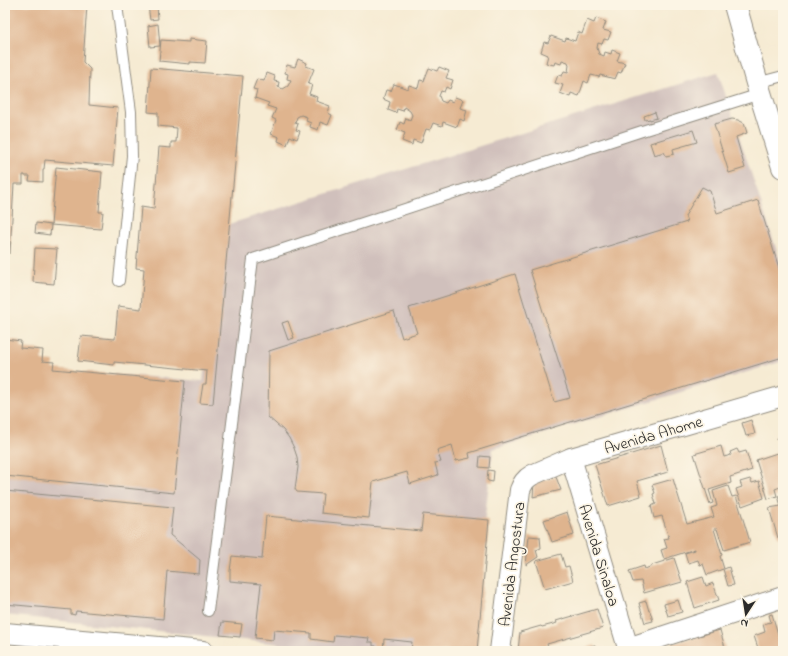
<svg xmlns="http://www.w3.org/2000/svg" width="788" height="656" font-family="'Indie Flower',sans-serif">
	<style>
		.industrial { fill: #d0c0bc }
		.building { fill: #dfb48e }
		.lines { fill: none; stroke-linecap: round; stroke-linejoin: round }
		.lane-casing { stroke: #908b7f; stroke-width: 12 }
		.street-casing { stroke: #908b7f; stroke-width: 22 }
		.secondary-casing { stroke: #908b7f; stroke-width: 24 }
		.lane { stroke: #fff; stroke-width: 10 }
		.street { stroke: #fff; stroke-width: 20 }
		.secondary { stroke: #fff; stroke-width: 22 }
		.labels { text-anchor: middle; stroke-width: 3.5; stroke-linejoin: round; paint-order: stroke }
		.street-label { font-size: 16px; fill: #2b2b2b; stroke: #fcf5e5 }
	</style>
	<rect width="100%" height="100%" fill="#fcf5e5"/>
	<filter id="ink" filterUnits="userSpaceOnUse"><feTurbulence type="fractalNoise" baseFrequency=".025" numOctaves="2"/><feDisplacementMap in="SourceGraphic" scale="8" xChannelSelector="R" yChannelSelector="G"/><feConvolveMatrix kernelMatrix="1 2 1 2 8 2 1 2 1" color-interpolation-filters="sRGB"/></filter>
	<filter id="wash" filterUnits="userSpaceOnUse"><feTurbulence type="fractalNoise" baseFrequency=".012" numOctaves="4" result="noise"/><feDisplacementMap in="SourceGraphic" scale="16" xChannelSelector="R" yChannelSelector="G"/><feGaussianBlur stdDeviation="0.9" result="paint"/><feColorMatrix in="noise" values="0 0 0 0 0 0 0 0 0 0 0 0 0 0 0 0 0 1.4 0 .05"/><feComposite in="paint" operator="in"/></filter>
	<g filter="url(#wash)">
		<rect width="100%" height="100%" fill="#f6ebd3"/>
		<polygon class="industrial" points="718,72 783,270 783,361 493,449 469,651 347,651 5,615 5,366 203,381 223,226"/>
		<g id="blocks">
			<g class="building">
				<polygon points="5,5 87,5 83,62 90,69 89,105 118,108 113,166 45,160 44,169 43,169 43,182 29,181 30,176 25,176 25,175 23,175 23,184 14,184 10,253 5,253"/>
				<polygon points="148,5 157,5 158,19 150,20"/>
				<polygon points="596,18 606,22 603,30 611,32 608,40 604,39 602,44 598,43 597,48 599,54 604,56 605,52 611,54 612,50 620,53 617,61 625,63 621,73 618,72 615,79 600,75 599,77 591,75 588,83 584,81 579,96 571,93 570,97 560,93 563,85 555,83 558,75 562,76 564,71 568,72 569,65 568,62 562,60 561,64 555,62 554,65 546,63 548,55 541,52 544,42 548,43 551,36 565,41 566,38 575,41 578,32 582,34 587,20 594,23"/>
				<polygon points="158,24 160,46 150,47 148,26"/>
				<polygon points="189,39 207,41 205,63 190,62 190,64 159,61 161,40 189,42"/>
				<polygon points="298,59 307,63 306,66 314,69 308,84 312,85 309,94 317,97 316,101 330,106 328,113 332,115 328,125 320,122 318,130 310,127 311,123 306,121 307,117 301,115 297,117 295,123 298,124 296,130 300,131 297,139 290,136 287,145 278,141 279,137 271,134 276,120 272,118 276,109 267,106 269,103 255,98 257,90 253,89 257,79 264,81 267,73 275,76 274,81 279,82 278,87 283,89 288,86 291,80 287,79 288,74 285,73 287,65 295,67"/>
				<polygon points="439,67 449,71 446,78 453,80 450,89 446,87 444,92 441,91 439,96 441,101 446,103 448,100 453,102 455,97 463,100 460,108 467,110 464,121 460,119 457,127 443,122 442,126 433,123 430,130 426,129 421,143 413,140 412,145 402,141 405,133 397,130 400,122 404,124 406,118 410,120 412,115 410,111 404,107 403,111 397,109 396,113 388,110 390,102 383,99 386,90 391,91 394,84 408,89 409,85 418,88 420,80 424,81 429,68 437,71"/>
				<polygon points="151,68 243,76 213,404 200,403 203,384 206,384 207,371 114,362 114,365 78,361 81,336 115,339 118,306 141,309 144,269 136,268 141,207 154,209 159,147 171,148 171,142 176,142 177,128 158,126 158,113 148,112"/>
				<polygon points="655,112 657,118 650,120 650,119 645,120 644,116"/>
				<polygon points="732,119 738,120 744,123 747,133 736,137 745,168 729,173 714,124"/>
				<polygon points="693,130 697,142 673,149 674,154 666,156 664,152 654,155 650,143"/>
				<polygon points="56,167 102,172 99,212 103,212 101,229 51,225"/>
				<polygon points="702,187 710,191 717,213 758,200 783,281 783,357 469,453 470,458 456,461 452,445 437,450 441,462 435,463 438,475 410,484 407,472 373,482 369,518 321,513 323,494 297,492 295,489 298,467 297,457 294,448 289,438 283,430 268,417 269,351 394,311 402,338 417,333 409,308 515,274 554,402 570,398 530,270 687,222 685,216"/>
				<polygon points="36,223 51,225 50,235 35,233"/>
				<polygon points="35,248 57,249 54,284 33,282"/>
				<polygon points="288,321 294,338 288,340 282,323"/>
				<polygon points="5,339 21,341 20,348 43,350 42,361 54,362 53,369 185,381 174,493 5,476"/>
				<polygon points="751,420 755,434 746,436 742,423"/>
				<polygon points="783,436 783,457 777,438"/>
				<polygon points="661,445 668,472 637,481 641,496 608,506 595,465"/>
				<polygon points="721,446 724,457 731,455 730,452 737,449 739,453 746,451 752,470 730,477 731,483 709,490 713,503 710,504 694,454"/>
				<polygon points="780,452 783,463 783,486 775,489 777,496 768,499 756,460"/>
				<polygon points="480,456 490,457 489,468 479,467"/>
				<polygon points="488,470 494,471 493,482 488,481 488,480 487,480"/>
				<polygon points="556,477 561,490 533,497 534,482"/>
				<polygon points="673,479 687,524 714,517 711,508 717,506 713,491 728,486 732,497 736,496 750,542 724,550 717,529 714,529 722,555 720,556 724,569 729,567 734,585 728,586 723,569 707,575 703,564 700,565 698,560 688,563 685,553 695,550 695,549 664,559 661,550 667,548 664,539 669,538 662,516 654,518 651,506 656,504 653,494 655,493 652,485"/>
				<polygon points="750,479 752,483 759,481 764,498 742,506 736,489 742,487 740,482"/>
				<polygon points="5,491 173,507 170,535 200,560 199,574 167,571 163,619 76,611 75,615 71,614 71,610 5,604"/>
				<polygon points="783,495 783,537 778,538 769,508 781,506 778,496"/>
				<polygon points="567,512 574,535 552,542 544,520"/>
				<polygon points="423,514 489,520 477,651 411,651 412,642 384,639 383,651 376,650 376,646 373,646 373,642 368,642 369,638 334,635 333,642 311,639 311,633 274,630 273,640 255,638 261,584 230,581 230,571 232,556 262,559 266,516 421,531"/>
				<polygon points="529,536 540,537 541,548 536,550 538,557 526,565"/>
				<polygon points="561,554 565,567 569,566 573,581 545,589 536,561"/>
				<polygon points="674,558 682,582 644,593 641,581 633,582 629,571 644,566 645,569 652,566 652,565"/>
				<polygon points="703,577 706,586 713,583 719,600 695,608 687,582"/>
				<polygon points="678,600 682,612 668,616 664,604"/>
				<polygon points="646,601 649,611 650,611 653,621 645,623 639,603"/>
				<polygon points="597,609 603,628 547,644 549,651 518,651 520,632 541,626 542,627 557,623 556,621"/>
				<polygon points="772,614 783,651 759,651 754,636 765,632 763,624 771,622 769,615"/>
				<polygon points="222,622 242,624 240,637 220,635"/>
				<polygon points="720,630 726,651 654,651 653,649"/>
				<polygon points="595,645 597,651 574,651"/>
			</g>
		</g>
	</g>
	<g filter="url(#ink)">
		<use href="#blocks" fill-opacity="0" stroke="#908b7f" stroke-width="1"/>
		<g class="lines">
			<g class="lane-casing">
				<g id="lane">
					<polyline points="117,5 131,112 132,156 119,281"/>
					<polyline points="757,83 783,76"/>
					<polyline points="208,611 253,259 642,131 760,94"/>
				</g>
			</g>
			<g class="street-casing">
				<g id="street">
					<polyline points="571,458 629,651"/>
					<polyline points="5,633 203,651"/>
					<polyline points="628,648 783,597"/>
					<path d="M500,651L520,490C523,483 525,479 532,475L571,458L783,396"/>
				</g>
			</g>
			<g class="secondary-casing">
				<polyline id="secondary" points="735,5 757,83 783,167"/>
			</g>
			<use href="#lane" class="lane"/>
			<use href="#street" class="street"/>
			<use href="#secondary" class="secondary"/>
		</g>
	</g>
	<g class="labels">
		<g class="street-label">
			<text transform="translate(653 434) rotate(-16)" y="6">Avenida Ahome</text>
			<text transform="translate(600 555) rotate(73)" y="6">Avenida Sinaloa</text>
			<text transform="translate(511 564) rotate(-83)" y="6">Avenida Angostura</text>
		</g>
	</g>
	<rect width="788" height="656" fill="none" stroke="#fcf5e5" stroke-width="20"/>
	<g transform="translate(746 614) rotate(192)" stroke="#fcf5e5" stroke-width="3" paint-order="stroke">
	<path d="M0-3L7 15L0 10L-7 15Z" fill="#2b2b2b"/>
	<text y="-6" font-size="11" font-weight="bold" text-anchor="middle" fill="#2b2b2b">N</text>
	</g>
</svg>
